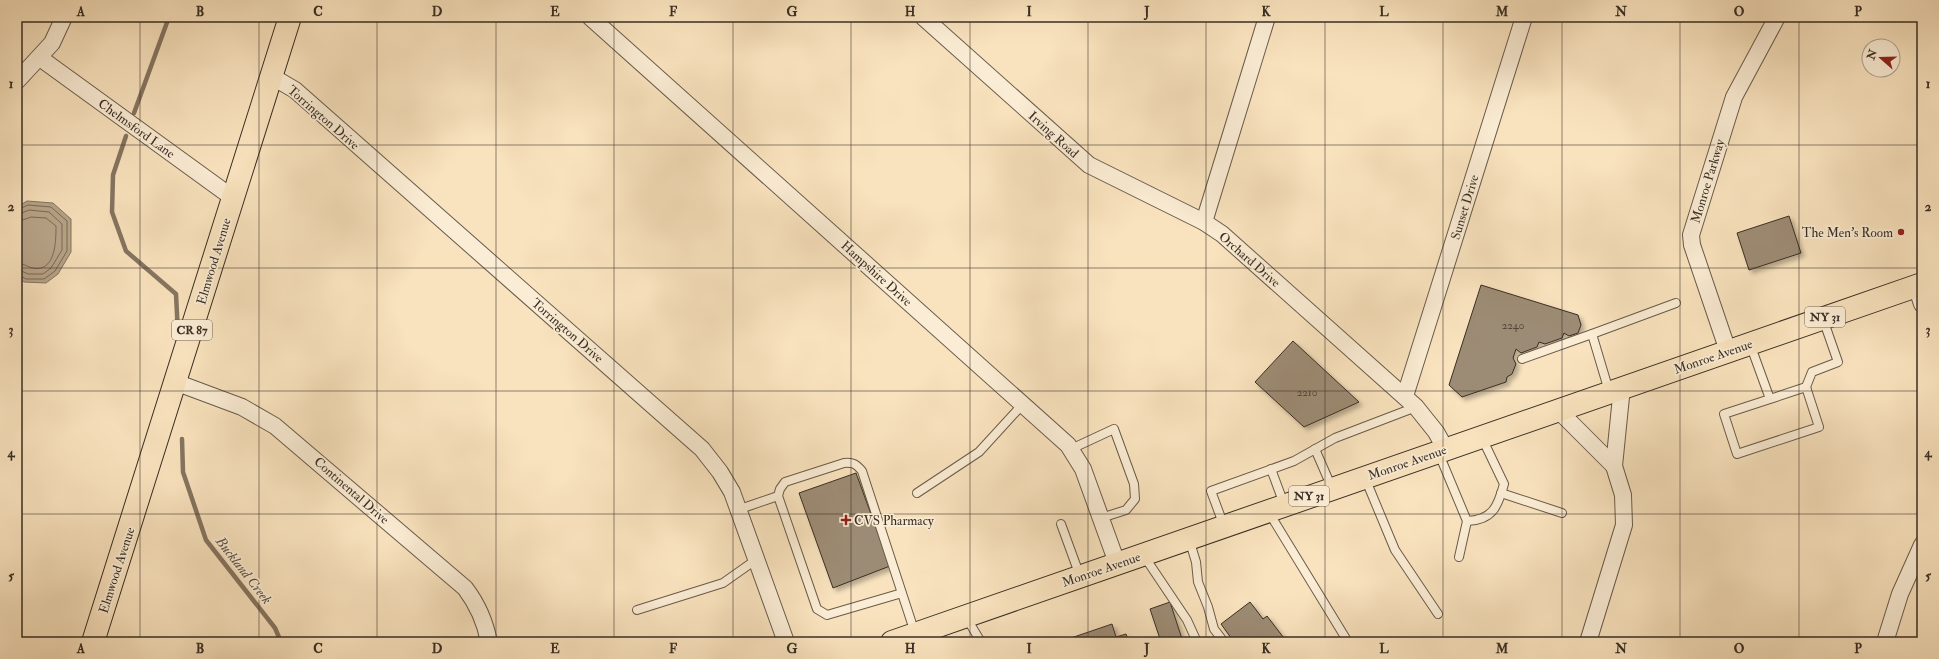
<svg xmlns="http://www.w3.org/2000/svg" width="1939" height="659" font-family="'IM FELL Double Pica',serif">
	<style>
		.water { fill: #b8a58a; stroke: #857561 }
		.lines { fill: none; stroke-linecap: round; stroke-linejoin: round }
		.shore { stroke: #786a57; stroke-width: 1 }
		.stream { stroke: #857561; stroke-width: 4.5 }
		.building { fill: #9d8c74; stroke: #392e24; filter: url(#shadow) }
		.lane-casing { stroke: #695b4a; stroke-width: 10 }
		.street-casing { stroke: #695b4a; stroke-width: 18 }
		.primary-casing { stroke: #392e24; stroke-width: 24 }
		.lane { stroke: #fbedd5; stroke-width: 8 }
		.street { stroke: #fbedd5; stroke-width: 16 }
		.primary { stroke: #f9e3be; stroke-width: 22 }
		.grid { fill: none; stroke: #392e24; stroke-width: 1; stroke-opacity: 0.55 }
		.poi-dot { fill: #8f2418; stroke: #fbedd5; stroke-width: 1.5 }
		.labels { text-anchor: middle; stroke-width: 3.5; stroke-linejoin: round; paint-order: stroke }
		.number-label { font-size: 11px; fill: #524638 }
		.shield { fill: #fbedd5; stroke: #736759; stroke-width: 1 }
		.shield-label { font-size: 12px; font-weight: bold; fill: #392e24 }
		.street-label { font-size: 13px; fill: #392e24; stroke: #fbedd5 }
		.poi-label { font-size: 13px; fill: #392e24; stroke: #fbedd5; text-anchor: end }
		.water-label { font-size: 14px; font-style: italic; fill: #5f5243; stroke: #fbedd5 }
		.neatline { fill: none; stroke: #392e24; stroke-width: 1.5 }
		.grid-label { font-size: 13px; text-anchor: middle; font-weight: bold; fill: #392e24 }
	</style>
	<defs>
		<filter id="shadow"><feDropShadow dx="3.5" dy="3.5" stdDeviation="2" flood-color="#0004"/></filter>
	</defs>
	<rect width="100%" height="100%" fill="#f9e3be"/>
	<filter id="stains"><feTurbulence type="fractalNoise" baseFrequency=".005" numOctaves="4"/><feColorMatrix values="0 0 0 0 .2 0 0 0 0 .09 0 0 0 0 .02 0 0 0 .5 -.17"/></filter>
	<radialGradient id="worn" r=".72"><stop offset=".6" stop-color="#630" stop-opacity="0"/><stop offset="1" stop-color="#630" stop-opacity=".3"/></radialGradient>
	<polygon class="water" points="27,201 53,203 71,219 71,252 58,274 46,283 24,282 17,277 17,207"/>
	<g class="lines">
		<g class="shore">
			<polyline points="17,210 28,205 51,207 67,221 67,251 55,271 44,279 26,279 17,274"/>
			<polyline points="17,215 29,210 49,212 62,224 62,250 51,268 43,274 28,274 17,269"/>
			<path d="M17,222L31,217L46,218L56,226C56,238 56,264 41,268C32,271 25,263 17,263"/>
		</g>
		<g class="stream">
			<polyline points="134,113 169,17"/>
			<polyline points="126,136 113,175 112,212 126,251 176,294 178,334"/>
			<polyline points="182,439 183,472 206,540 275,628 281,642"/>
		</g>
	</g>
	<g class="building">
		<polygon points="1789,216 1801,253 1749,270 1737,233"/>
		<polygon points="1481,285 1578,315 1581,325 1578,333 1569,336 1564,333 1562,338 1545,344 1539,342 1537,347 1521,353 1516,349 1513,358 1516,364 1512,374 1507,377 1506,382 1462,397 1449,385"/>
		<polygon points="1293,341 1359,402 1304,427 1255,382"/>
		<polygon points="856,473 890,566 833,588 799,493"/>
		<polygon points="1170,602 1183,642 1161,642 1150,609"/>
		<polygon points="1250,602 1263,619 1267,616 1287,642 1234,642 1221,624"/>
		<polygon points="1112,624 1116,637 1126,634 1129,642 1069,642 1068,639"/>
	</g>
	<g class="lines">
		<g class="lane-casing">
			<g id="lane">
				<polyline points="1750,344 1770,399 1724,414 1737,454 1819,427 1806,387 1770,399"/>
				<polyline points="1522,359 1592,334"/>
				<polyline points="1806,387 1812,372 1838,362 1823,319"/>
				<polyline points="1609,391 1592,334 1676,303"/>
				<polyline points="1071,449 1114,429 1134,484 1135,499 1126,510 1101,518"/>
				<polyline points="1315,449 1332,488"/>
				<polyline points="1439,454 1467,521 1459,557"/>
				<polyline points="1271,469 1284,504"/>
				<polyline points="1365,478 1395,550 1438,614"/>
				<polyline points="917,493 979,452 1023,404"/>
				<polyline points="1501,493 1562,513"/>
				<polyline points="740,509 778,496"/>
				<polyline points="1268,511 1348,642"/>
				<path d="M1467,521C1493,520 1498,506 1504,484L1482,438"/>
				<polyline points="1061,524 1080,576"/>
				<polyline points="1224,526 1211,491 1294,461 1335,438 1416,407"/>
				<polyline points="1189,539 1196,562 1198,582 1208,607 1214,629 1224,642"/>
				<polyline points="1144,556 1187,620 1197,642"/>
				<path d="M902,593L827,615L817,609L778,496L780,489L785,482L844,463C853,462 856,464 862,471L915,633"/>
				<polyline points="637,610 723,583 757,559"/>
				<polyline points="966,617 981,642"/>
			</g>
		</g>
		<g class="street-casing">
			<g id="street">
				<polyline points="590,17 1068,445 1083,469 1117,563"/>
				<polyline points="923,17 1089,165 1204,222 1222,234 1416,407 1436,432 1445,448"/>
				<polyline points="40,58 233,198"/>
				<polyline points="271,76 295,90 702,449 720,472 732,492 786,642"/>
				<polyline points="17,81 52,43 64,17"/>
				<polyline points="1204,222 1267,17"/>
				<polyline points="1916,285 1922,304"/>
				<polyline points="1728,351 1692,245 1691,235 1734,97 1777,17"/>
				<path d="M175,382L242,407L275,426L465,588C478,605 485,621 489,642"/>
				<polyline points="1405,396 1524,17"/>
				<polyline points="1558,410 1614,466"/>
				<polyline points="1588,642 1624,525 1623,495 1614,466 1622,387"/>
				<polyline points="1885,642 1900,594 1922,545"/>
			</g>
		</g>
		<g class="primary-casing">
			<g id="primary">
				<polyline points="93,642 290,17"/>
				<polyline points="892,642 1922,284"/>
			</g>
		</g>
		<use href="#lane" class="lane"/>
		<use href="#street" class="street"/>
		<use href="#primary" class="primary"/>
	</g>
	<path class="grid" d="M140,17V642M259,17V642M377,17V642M496,17V642M614,17V642M733,17V642M851,17V642M970,17V642M1088,17V642M1206,17V642M1325,17V642M1443,17V642M1562,17V642M1680,17V642M1799,17V642M17,145H1922M17,268H1922M17,391H1922M17,514H1922"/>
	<g class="poi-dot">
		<circle cx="1901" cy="232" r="4"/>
		<path d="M844 514h4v4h4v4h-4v4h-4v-4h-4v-4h4z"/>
	</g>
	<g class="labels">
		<g class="number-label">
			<text x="1513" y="329">2240</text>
			<text x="1307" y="396">2210</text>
		</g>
		<g class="shield">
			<rect x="1805" y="307" width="40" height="20" rx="3"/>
			<rect x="172" y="320" width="40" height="20" rx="3"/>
			<rect x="1289" y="486" width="40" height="20" rx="3"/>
		</g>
		<g class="shield-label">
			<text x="1825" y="321">NY 31</text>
			<text x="192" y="334">CR 87</text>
			<text x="1309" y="500">NY 31</text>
		</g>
		<g class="street-label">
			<text transform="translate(324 117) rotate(41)" y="5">Torrington Drive</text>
			<text transform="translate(137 128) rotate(36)" y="5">Chelmsford Lane</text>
			<text transform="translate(1054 134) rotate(42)" y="5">Irving Road</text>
			<text transform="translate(1707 181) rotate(-73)" y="5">Monroe Parkway</text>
			<text transform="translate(1464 207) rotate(-73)" y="5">Sunset Drive</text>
			<text transform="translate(1250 259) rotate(41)" y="5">Orchard Drive</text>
			<text transform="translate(213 261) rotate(-73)" y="5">Elmwood Avenue</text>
			<text transform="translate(877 273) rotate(42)" y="5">Hampshire Drive</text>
			<text transform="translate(568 330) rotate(41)" y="5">Torrington Drive</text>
			<text transform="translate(1713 356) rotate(-19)" y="5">Monroe Avenue</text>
			<text transform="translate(1407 462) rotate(-19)" y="5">Monroe Avenue</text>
			<text transform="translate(352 490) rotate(41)" y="5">Continental Drive</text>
			<text transform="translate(1101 569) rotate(-19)" y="5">Monroe Avenue</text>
			<text transform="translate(116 570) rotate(-72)" y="5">Elmwood Avenue</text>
		</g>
		<g class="poi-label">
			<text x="1893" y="237">The Men's Room</text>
			<text x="854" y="525" text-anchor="start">CVS Pharmacy</text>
		</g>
		<g class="water-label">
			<text transform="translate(244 570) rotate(52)" y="5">Buckland Creek</text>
		</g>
	</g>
	<rect width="1939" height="659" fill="none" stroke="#f9e3be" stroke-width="44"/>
	<g transform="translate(1881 58) rotate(290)"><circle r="19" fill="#fbedd5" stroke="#ada18e"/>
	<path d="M0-3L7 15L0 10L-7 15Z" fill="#8f2418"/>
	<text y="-6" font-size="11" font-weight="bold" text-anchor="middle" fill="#392e24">N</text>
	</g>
	<rect x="22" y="22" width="1895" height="615" class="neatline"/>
	<g class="grid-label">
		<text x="81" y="16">A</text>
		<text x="200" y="16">B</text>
		<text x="318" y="16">C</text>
		<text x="437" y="16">D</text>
		<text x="555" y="16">E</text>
		<text x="673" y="16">F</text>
		<text x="792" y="16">G</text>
		<text x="910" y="16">H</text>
		<text x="1029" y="16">I</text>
		<text x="1147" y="16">J</text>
		<text x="1266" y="16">K</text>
		<text x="1384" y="16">L</text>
		<text x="1502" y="16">M</text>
		<text x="1621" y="16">N</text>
		<text x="1739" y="16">O</text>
		<text x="1858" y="16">P</text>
		<text x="11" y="88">1</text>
		<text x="1928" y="88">1</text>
		<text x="11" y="211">2</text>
		<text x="1928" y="211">2</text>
		<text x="11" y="334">3</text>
		<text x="1928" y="334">3</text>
		<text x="11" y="457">4</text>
		<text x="1928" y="457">4</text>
		<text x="11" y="580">5</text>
		<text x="1928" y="580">5</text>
		<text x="81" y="653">A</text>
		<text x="200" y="653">B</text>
		<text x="318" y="653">C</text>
		<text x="437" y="653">D</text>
		<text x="555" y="653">E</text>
		<text x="673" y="653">F</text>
		<text x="792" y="653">G</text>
		<text x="910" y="653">H</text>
		<text x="1029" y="653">I</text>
		<text x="1147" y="653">J</text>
		<text x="1266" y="653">K</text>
		<text x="1384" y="653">L</text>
		<text x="1502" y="653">M</text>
		<text x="1621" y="653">N</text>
		<text x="1739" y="653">O</text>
		<text x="1858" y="653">P</text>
	</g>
	<rect width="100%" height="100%" filter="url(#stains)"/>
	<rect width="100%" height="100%" fill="url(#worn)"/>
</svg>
